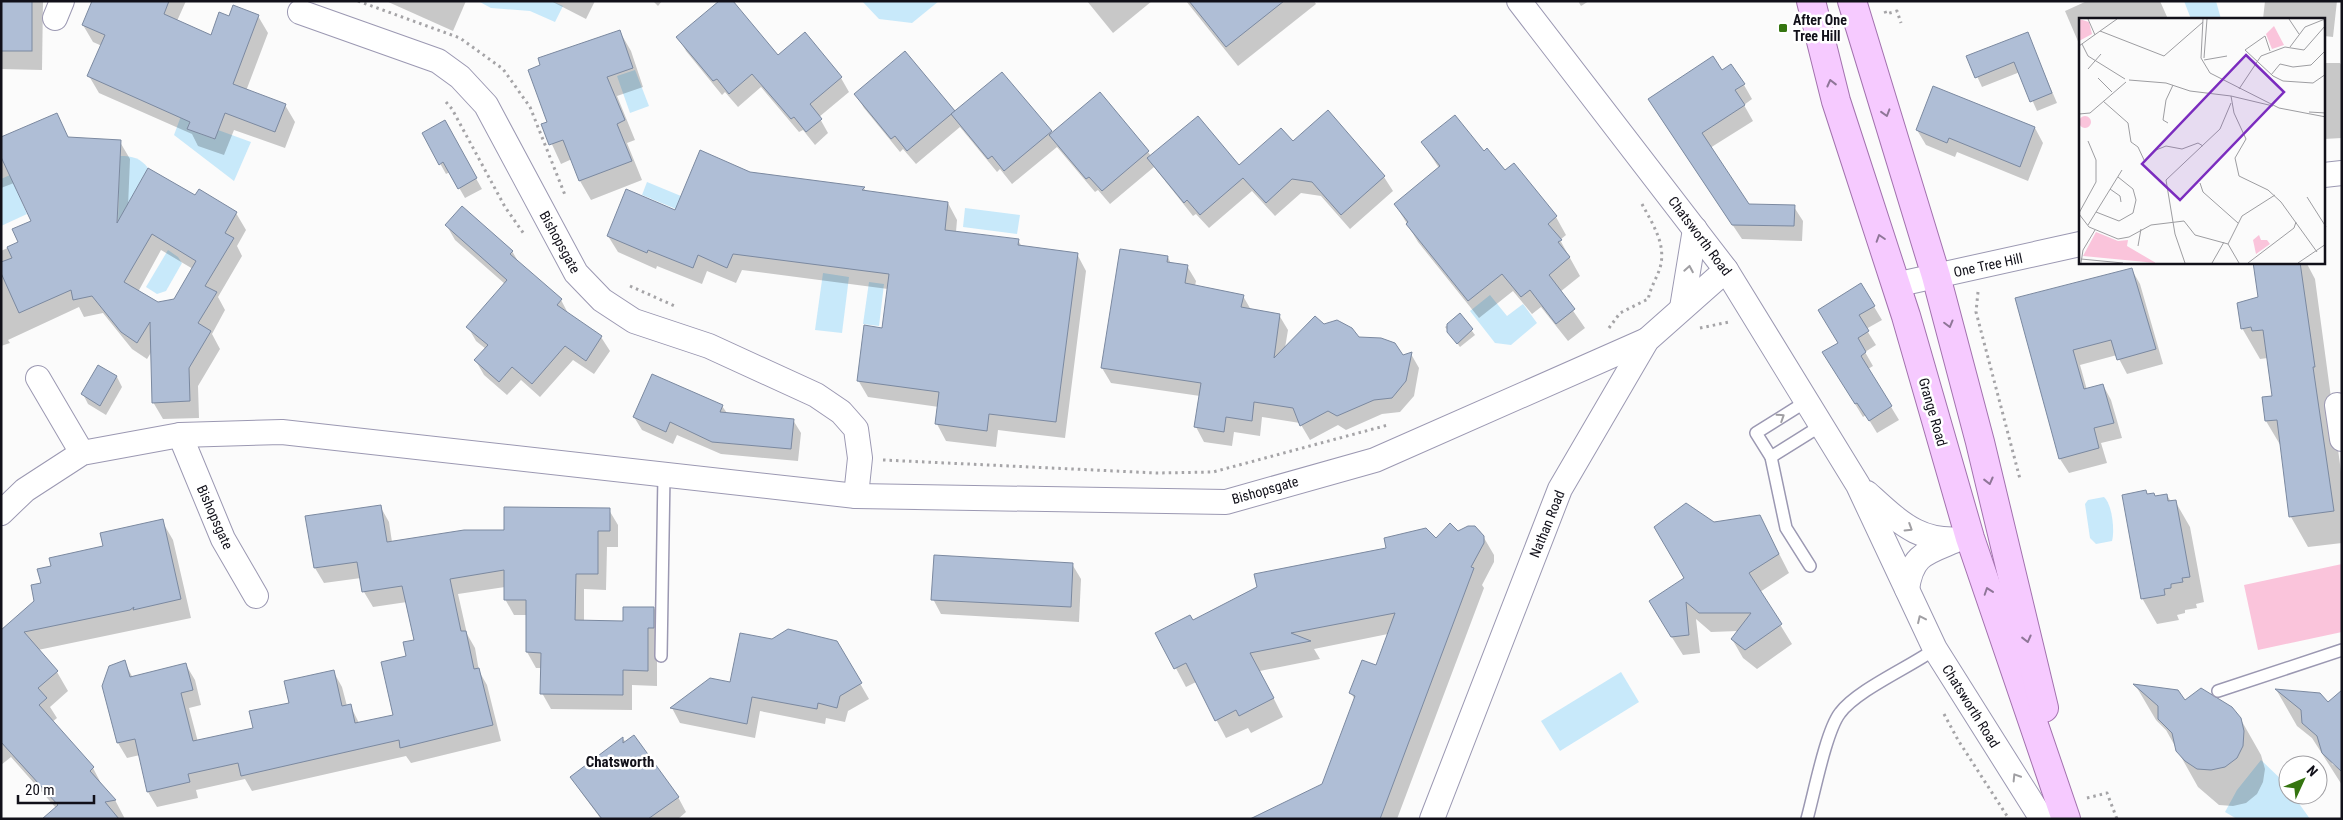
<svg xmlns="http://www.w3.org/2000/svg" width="2343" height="820" font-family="'Roboto Condensed',sans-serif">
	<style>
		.green { fill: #fac4db }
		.water { fill: #c8e9fa }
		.shadow { fill: #0003; fill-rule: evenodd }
		.building { fill: #afbed6; stroke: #7b89a0; fill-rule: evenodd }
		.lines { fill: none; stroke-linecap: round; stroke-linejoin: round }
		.service-casing { stroke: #9b98b2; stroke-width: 14 }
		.minor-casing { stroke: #9b98b2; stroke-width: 26 }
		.primary-casing { stroke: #a272ae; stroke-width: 30 }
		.path { stroke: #a5a4a7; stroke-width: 3; stroke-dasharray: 2.5 4; stroke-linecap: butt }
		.service { stroke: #fff; stroke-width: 11 }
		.minor { stroke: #fff; stroke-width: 24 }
		.primary { stroke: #f6caff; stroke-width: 28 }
		.oneway { stroke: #8f7698 }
		.oneway2 { stroke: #a09fa3 }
		.poi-dot { fill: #357510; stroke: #fff; stroke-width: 2 }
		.labels { text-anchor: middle; stroke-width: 5; stroke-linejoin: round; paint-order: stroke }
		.poi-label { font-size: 14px; font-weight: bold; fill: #111019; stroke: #fff; text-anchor: start }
		.street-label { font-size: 14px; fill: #111019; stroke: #fff }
		.neighbourhood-label { font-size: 15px; font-weight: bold; fill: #111019; stroke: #fff }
		.inset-road { fill: none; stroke: #9d9da1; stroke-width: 1 }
		.view { fill: #7b2cbf; fill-opacity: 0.15; stroke: #7b2cbf; stroke-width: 2.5 }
		.inset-edge { fill: none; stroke: #111019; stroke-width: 2.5 }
	</style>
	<rect width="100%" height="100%" fill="#fbfbfb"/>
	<polygon class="green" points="2342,564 2342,632 2258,650 2244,585"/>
	<g class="water">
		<polygon points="478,1 552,1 563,6 555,22 530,11 491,8"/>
		<polygon points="862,1 939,1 912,23 879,19"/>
		<polygon points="2184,1 2216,1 2221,19 2191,19"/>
		<polygon points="635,70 649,106 630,113 617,76"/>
		<polygon points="181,116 190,121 187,129 214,139 218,130 251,142 234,181 174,135"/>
		<path d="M120,156C133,156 140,158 148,168L118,222Z"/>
		<polygon points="10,175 27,214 1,226 1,179"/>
		<polygon points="647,182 698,203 693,216 642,195"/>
		<polygon points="965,208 1020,215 1017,234 963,227"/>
		<polygon points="168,250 178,257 182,263 166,291 157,294 146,287"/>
		<polygon points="823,273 849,277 842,333 815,330"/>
		<polygon points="869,282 884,284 879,326 863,324"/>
		<polygon points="1490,295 1507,316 1523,304 1537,323 1511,345 1495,343 1470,311"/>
		<path d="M2104,497C2112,504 2115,530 2112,541L2096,544L2090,538L2085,504L2088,500Z"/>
		<polygon points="1621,672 1639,702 1560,751 1541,721"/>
		<polygon points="2261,760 2286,784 2288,795 2293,795 2310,819 2237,819 2225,812 2237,790"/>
	</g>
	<g class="shadow">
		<polygon points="1,1 43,1 42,70 1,69"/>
		<polygon points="94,1 186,1 177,21 212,37 230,18 258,16 268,33 246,91 285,105 295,122 285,148 234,130 224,155 198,146 192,134 99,93 89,76 102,46 93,42 83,25"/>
		<polygon points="386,1 466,1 453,31"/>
		<polygon points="551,1 595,1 586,19"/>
		<polygon points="653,1 662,1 658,6"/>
		<polygon points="1087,1 1152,1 1113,33"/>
		<polygon points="1186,1 1314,1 1316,4 1238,66"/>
		<polygon points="1578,1 1589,1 1581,6"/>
		<polygon points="2087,1 2160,1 2168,19 2080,19 2080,46 2065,11"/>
		<polygon points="2265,1 2337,1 2333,37 2324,36 2324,19 2263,19"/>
		<polygon points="620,32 631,51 643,87 617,96 635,140 627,143 642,180 591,200 580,181 572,159 561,164 543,125 548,122"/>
		<polygon points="2027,33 2057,103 2037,111 2020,72 1982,87 1968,57"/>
		<polygon points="678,37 841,78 849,92 819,117 828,133 815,145 803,130 799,132 761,87 738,107 725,92 722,95 686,51"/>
		<polygon points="2324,63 2340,63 2342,66 2342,138 2324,139"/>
		<polygon points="1722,72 1744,85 1752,99 1744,105 1753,121 1710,148 1749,206 1794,207 1803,221 1802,241 1742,239 1658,114"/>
		<polygon points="1002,73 1052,134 1148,152 1151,156 1239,166 1293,142 1328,112 1384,177 1393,191 1350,229 1321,196 1301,193 1275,216 1252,191 1209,228 1196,214 1193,216 1154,167 1110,204 1098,190 1095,192 1057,147 1012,184 1000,169 997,172 960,127 916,164 903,149 900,152 864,108 856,95 954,113"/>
		<polygon points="1934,88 2035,128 2043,143 2028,181 1957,152 1955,157 1926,145 1917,130"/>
		<path d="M56,115L69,139L120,142L130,159L128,207L195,197L236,213L246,230L237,246L242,256L218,297L225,310L212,334L220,349L198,386L199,418L163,419L153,402L152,351L147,359L132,349L103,313L84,317L79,307L8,340L10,343L1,346V251L20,242L32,222L14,183L1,188V139ZM161,250L193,269L175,300L158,304L138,292Z"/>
		<polygon points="444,122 482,189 465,198 450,172 446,174 423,133"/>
		<polygon points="1422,142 1484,153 1556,217 1566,235 1560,240 1580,276 1560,292 1585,328 1568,341 1541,307 1532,314 1513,291 1479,318 1418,242 1395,204 1439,168"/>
		<polygon points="749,173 864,188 866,192 948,203 957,220 956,232 1018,240 1022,247 1077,254 1086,271 1065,438 998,430 996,447 946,441 937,424 939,407 868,397 858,380 883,329 888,289 742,270 736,283 707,271 702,284 657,266 656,269 618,252 608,236 676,212"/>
		<polygon points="447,226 512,251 519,263 561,300 569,315 601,337 610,351 594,374 573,360 540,397 521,380 507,395 484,375 476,361 486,349 476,341 468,327 505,284 455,240"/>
		<polygon points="1168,257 1171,264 1187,266 1196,281 1195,286 1243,296 1251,310 1279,315 1288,330 1285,348 1324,326 1402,356 1411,354 1419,368 1414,396 1400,412 1382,414 1346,430 1338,425 1310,440 1300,423 1262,417 1260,436 1234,432 1232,446 1204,442 1196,427 1200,396 1111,383 1102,368"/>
		<polygon points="2255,262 2306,262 2315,279 2342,479 2342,543 2308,547 2291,517 2282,448 2266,421 2263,398 2274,397 2268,358 2260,359 2242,328 2260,298"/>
		<polygon points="2132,270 2140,284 2163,364 2127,374 2117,355 2080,365 2087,390 2103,385 2111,400 2122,438 2101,443 2107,463 2069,473 2060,459 2017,299"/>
		<polygon points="1861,285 1882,320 1866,329 1876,345 1865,352 1873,366 1868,369 1899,420 1877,433 1866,415 1863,417 1832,366"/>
		<polygon points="1460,315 1475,335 1460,347 1445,327"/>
		<polygon points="99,367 117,377 122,387 106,415 88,404 83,394"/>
		<polygon points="722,406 727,413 793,420 801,433 798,461 721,454 677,435 673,444 642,430 634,417"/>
		<polygon points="2167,495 2171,502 2175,501 2190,527 2204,602 2196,604 2197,608 2185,610 2185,613 2177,615 2179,620 2157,624 2142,598 2148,496 2155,497"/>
		<polygon points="380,506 389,522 392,542 505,531 609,510 618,525 618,547 607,547 606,590 584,589 584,622 624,622 654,608 663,624 657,643 657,686 632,685 632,710 551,709 542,693 542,668 536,668 527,652 527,615 514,615 505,599 505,587 458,594 467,634 475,648 479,671 487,685 501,741 411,763 406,756 252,791 245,779 196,790 198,798 157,807 148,792 140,755 127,758 118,743 103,684 124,662 133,678 186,665 195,680 201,705 189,708 198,742 254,729 333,671 342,687 347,706 350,705 359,723 395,716 407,657 416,641 407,602 373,607 364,592 361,578 324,583 315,568"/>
		<polygon points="162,521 173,540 191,618 38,650 57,672 68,691 50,707 57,718 52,722 93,768 103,787 115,800 125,819 44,819 56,808 11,757 1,765 1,631 36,602 42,584 105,547"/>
		<polygon points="1713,523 1770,536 1789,573 1760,592 1792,644 1757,669 1743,658 1732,639 1738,631 1711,632 1696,619 1700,653 1683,655 1661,620 1686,579"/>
		<polygon points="1474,527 1480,531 1494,555 1494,562 1482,585 1484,588 1397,819 1261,819 1323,785 1355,700 1351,693 1377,666 1388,634 1314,649 1320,659 1260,671 1283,717 1251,733 1248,728 1226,738 1196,682 1186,687 1157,633"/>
		<polygon points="1072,564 1081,579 1079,622 941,614 933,599"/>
		<polygon points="836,642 869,699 848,711 845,722 826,718 825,724 760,711 755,738 680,723 672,708 710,680 731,684"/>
		<polygon points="2136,686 2240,718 2261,755 2265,769 2263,782 2257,794 2246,803 2233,806 2219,805 2198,787 2166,730 2156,720"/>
		<polygon points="2277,691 2320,694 2332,764 2342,770 2342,785 2312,738 2297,726"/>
		<polygon points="623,739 678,797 686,812 678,819 601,819 581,792 572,777"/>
	</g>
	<g class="building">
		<rect x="1" y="1" width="31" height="50"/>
		<polygon points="92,1 169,1 164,14 211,35 219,12 229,16 233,5 259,15 233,84 286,104 275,132 225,113 215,139 187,129 190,122 87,76 105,35 82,25"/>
		<polygon points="719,1 733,1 778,55 805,32 842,77 810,104 822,119 806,132 794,117 791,119 752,74 729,94 717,79 713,81 676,37"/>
		<polygon points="1189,1 1284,1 1226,47"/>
		<polygon points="620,30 633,68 607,77 625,120 617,124 632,161 579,181 563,140 549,145 541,124 547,122 528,70 540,65 538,58"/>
		<polygon points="2028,32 2052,93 2030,102 2014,62 1975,78 1966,56"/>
		<polygon points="905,51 955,111 907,151 895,136 891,139 854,94"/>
		<polygon points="1713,56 1722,70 1731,64 1745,84 1735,90 1745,105 1702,133 1749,204 1795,205 1794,226 1732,225 1648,99"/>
		<polygon points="1002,72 1052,131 1004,171 992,156 988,159 951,114"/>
		<polygon points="1933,86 2035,127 2020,167 1949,138 1947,143 1916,130"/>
		<polygon points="1100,92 1149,151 1102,191 1089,177 1086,179 1049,135"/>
		<polygon points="1328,110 1385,176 1341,215 1312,182 1292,179 1266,203 1243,178 1200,215 1187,200 1184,203 1147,158 1198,116 1239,165 1281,128 1293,141"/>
		<path d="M57,113L68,137L121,140L117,223L148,168L195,195L199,189L237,212L225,233L234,238L205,286L217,292L198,323L211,331L189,368L190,401L152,403L150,322L137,343L121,332L92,296L73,300L71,290L19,313L1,273V262L12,258L7,247L18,242L12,229L31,221L1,157V137ZM152,234L196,261L174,299L158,302L124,282Z"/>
		<polygon points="1455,115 1484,151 1487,148 1505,170 1514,163 1557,216 1548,224 1562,240 1558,242 1570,257 1549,275 1575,309 1556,324 1530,290 1521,297 1502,274 1468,301 1406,224 1408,222 1394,204 1440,166 1421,142"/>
		<polygon points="445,120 477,178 458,189 443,162 439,165 422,133"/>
		<polygon points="700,150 750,172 865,187 862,190 948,202 945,230 1019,239 1018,245 1078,253 1056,422 989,414 987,431 935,424 939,392 857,381 864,325 882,328 889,274 733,254 727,268 698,255 693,268 648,250 647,253 607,236 626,189 675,210"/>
		<polygon points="462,206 513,251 510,254 562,299 557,305 602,336 586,361 565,346 532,384 512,367 499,382 474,360 488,345 466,327 507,280 445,225"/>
		<polygon points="1120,249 1168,256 1167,262 1188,265 1185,283 1244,295 1241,307 1280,314 1274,358 1315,316 1324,324 1337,320 1352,328 1359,337 1381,338 1395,343 1403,355 1412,352 1406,381 1392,398 1374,400 1337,416 1328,411 1300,426 1293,408 1254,402 1252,421 1226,417 1224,432 1194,427 1201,383 1101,368"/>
		<polygon points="2253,262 2300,262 2315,367 2313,367 2334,511 2289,517 2277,420 2265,421 2262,397 2272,396 2263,330 2252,331 2251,327 2241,329 2237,303 2258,297"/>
		<polygon points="2132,268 2156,349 2117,360 2111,340 2073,350 2084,389 2103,384 2114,423 2094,428 2099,448 2059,459 2015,298"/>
		<polygon points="1861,283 1875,306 1859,315 1869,331 1858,338 1866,352 1861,356 1892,406 1869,421 1857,403 1855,404 1822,352 1838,343 1818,310"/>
		<polygon points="1460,313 1473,329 1457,344 1447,332 1447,324"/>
		<polygon points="98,365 117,376 100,406 81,394"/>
		<polygon points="652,374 723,405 720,412 794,419 791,449 712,442 670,422 666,432 633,417"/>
		<polygon points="2146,490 2147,494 2154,493 2155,496 2167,494 2168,501 2176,500 2190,577 2182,578 2183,582 2171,584 2171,588 2164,589 2165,595 2141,599 2122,495"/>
		<polygon points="1686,503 1714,522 1760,515 1779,554 1749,573 1782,624 1745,650 1731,639 1751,613 1699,613 1686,602 1689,635 1671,637 1649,601 1684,578 1654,527"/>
		<polygon points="381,505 387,542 464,530 504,530 504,507 610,508 610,531 598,531 598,574 576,574 575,620 623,621 623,607 654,607 654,628 648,628 648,671 623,670 623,695 540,694 541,653 526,652 526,600 504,600 504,570 450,579 461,631 466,631 474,669 479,668 493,725 400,748 399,740 241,776 238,763 188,774 190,782 147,792 135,739 117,743 102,686 109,666 125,660 130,677 186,663 193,690 181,693 193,741 253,728 249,711 289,703 284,681 334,670 342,706 351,704 355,723 393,715 381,662 406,656 403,642 414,640 402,586 362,592 357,562 314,568 305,516"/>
		<polygon points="163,519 181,599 133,610 134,607 130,610 24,632 58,671 38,688 47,698 39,705 94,767 90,771 116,800 105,802 119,819 42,819 58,805 1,742 1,630 34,601 31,585 41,583 37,569 51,566 49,558 103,546 100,533"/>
		<polygon points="1450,523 1458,531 1468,526 1475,526 1484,536 1484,543 1471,567 1474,568 1380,819 1250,819 1322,784 1355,696 1349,693 1362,660 1376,665 1395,613 1291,633 1311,641 1250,653 1274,698 1239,716 1236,710 1215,721 1186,663 1174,669 1155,633 1190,615 1193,620 1257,587 1254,574 1386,548 1384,538 1426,528 1436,538"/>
		<polygon points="934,555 1073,563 1071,607 931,600"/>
		<polygon points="788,629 837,641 862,683 840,696 837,708 818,703 817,709 752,697 747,724 670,708 710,678 730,682 740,633 772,639"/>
		<polygon points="2133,684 2178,690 2185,700 2201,688 2232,707 2241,718 2244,731 2243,746 2237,758 2225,767 2211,770 2197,769 2185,761 2176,751 2172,733 2158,719 2158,706"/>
		<polygon points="2275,689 2320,693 2328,702 2342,690 2342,772 2322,753 2317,736 2302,723 2301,710"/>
		<polygon points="634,735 679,797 648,819 602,819 570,777 623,737 623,743"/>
	</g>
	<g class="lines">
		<g class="service-casing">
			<g id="service">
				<polyline points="1807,401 1756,433 1771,457 1786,528 1810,566"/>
				<polyline points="1771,457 1822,425"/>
				<polyline points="661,656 664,475"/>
				<polyline points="2218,691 2342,650"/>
				<path d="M1807,819C1814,794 1826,731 1840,713C1857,690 1910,667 1935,649"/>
			</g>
		</g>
		<g class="minor-casing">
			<g id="minor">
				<polyline points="1519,1 1726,270 1858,485 1935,649 2042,819"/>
				<polyline points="300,12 438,61 460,77 486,105 576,273 602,300 634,321 709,346 816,395 841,412 856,429 860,458 856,496"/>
				<polyline points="55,18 62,1"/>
				<polyline points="2324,175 2342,173"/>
				<polyline points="1895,285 2080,244"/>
				<polyline points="1682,308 1695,229"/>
				<polyline points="38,378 82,453"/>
				<polyline points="2337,405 2342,439"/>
				<polyline points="180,435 223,539 256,596"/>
				<path d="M1867,493C1900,523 1922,546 1970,538"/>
				<polyline points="1,513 25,490 82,453 180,435 282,432 856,496 1226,502 1375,460 1647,340"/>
				<path d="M1907,589C1912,555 1925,553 1954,541"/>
				<polyline points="1432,819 1560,489 1647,340 1726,270"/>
			</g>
		</g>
		<g class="primary-casing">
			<g id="primary">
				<polyline points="1811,1 1836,101 1906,316 1970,538 2066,819"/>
				<polyline points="1852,1 1936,276 1980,442 2044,708"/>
			</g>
		</g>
		<g class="path">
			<polyline points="358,1 460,38 503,69 530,107 565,195"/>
			<polyline points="1885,11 1886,14 1897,11 1901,23"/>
			<polyline points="446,102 452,109 505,207 524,234"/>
			<path d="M1642,204C1653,225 1668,246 1659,271C1655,281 1649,291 1648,301"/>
			<polyline points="630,286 677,307"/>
			<polyline points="1978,292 1976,312 2020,479"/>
			<polyline points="1609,328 1620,313 1648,299"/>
			<polyline points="1700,328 1729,322"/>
			<polyline points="883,460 1157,473 1213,472 1388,425"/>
			<polyline points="1944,714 1958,740 2009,819"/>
			<polyline points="2087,798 2107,793 2117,819"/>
		</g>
		<use href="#service" class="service"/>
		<use href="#minor" class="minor"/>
		<use href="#primary" class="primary"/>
	</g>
	<defs><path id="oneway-chevron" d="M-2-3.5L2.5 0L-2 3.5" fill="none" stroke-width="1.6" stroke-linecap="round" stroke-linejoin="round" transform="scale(1.25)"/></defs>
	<g class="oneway">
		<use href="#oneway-chevron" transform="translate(1831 83) rotate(-104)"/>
		<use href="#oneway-chevron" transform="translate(1886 113) rotate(73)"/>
		<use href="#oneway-chevron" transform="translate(1880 238) rotate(-108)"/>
		<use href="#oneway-chevron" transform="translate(1949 324) rotate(75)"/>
		<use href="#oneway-chevron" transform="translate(1989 481) rotate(76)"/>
		<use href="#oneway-chevron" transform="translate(1988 591) rotate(-109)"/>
		<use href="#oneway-chevron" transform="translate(2027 639) rotate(76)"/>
	</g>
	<g class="oneway2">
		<use href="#oneway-chevron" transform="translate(1689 269) rotate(-80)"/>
		<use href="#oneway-chevron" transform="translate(1781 417) rotate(-33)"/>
		<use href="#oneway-chevron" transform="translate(1909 528) rotate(32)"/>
		<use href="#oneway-chevron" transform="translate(1921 619) rotate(-115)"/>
		<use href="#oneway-chevron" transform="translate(2016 777) rotate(-122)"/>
	</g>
	<rect class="poi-dot" x="1778" y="23" width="10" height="10" rx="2.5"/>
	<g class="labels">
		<g class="poi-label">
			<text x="1793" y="25">After One<tspan x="1793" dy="16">Tree Hill</tspan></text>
		</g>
		<g class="street-label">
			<text transform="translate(1700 236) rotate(53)" y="5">Chatsworth Road</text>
			<text transform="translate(560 242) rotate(61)" y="5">Bishopsgate</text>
			<text transform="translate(1988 265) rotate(-12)" y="5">One Tree Hill</text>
			<text transform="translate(1933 412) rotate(74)" y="5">Grange Road</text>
			<text transform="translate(1265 490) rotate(-16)" y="5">Bishopsgate</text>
			<text transform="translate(215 517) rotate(66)" y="5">Bishopsgate</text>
			<text transform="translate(1547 524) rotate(-68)" y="5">Nathan Road</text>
			<text transform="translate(1971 706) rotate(58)" y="5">Chatsworth Road</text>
		</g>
		<g class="neighbourhood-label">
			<text x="620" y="767">Chatsworth</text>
		</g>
	</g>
	<g transform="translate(2079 18)">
		<rect width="246" height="246" fill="#fbfbfb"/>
		<path d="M0,1L10,4L13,16L0,23ZM195,8L205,27L193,31L187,16ZM0 104a6 6 0 1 1 12 0a6 6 0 1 1-12 0ZM17,214L39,223L49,222L48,228L77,245L4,238ZM180,217L182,222H188L191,226L177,236L174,222Z" fill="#fac4db"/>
		<path class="inset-road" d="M9,1L16,17M124,1L122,40L131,55L200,90L247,99M210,1L220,16M21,13L85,38L124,4M3,26L9,38L46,61M0,28L38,1M211,29L226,9L246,1M191,33L186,18L166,32L194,58L204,63L234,65L247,56M125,40L128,1M125,42L148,38M9,51L22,36M192,57L201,46L214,49L232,47L247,32M19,60L33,74M50,62L87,65L111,73L152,78L194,88M160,71L182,38L206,29L225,32L246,8L245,2M152,78L155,95L167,121L156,140L160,158L189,172L202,184L238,234M24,83L49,105L52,124L59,129L66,144M230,94L247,95M0,96L11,95L47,64M89,105L84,102L87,82L94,67M77,132L87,128L103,131L119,125L124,128M121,165L124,174L159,205M31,171L41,178L42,184M228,179L247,209M17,194L40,203L54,195L57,182L54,171L39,159M0,195L17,164V142L9,123M0,196L10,209L39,221L50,219L72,207L105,203L116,217L149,226L160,245M9,207L43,152M149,226L163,198L196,177M59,228L62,211M2,241L44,245M2,245L4,232L16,212M106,245L96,216L87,162L141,111L152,85M133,245L145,224M169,245L215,210L217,204M219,245L247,226"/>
		<path class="view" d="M167,37L205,74L101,182L63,146Z"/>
		<rect width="246" height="246" class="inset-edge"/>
	</g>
	<rect width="2343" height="820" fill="none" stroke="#111019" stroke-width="5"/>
	<g transform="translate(2303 780) rotate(46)"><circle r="24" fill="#ffffff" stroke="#a09fa3"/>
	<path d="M0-4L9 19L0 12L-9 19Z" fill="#357510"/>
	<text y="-8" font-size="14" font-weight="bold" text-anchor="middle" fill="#111019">N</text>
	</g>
	<path d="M18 795v8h76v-8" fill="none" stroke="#111019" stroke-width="2.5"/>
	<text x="25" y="795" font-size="15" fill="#111019" stroke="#ffffff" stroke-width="4" paint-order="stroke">20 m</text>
</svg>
